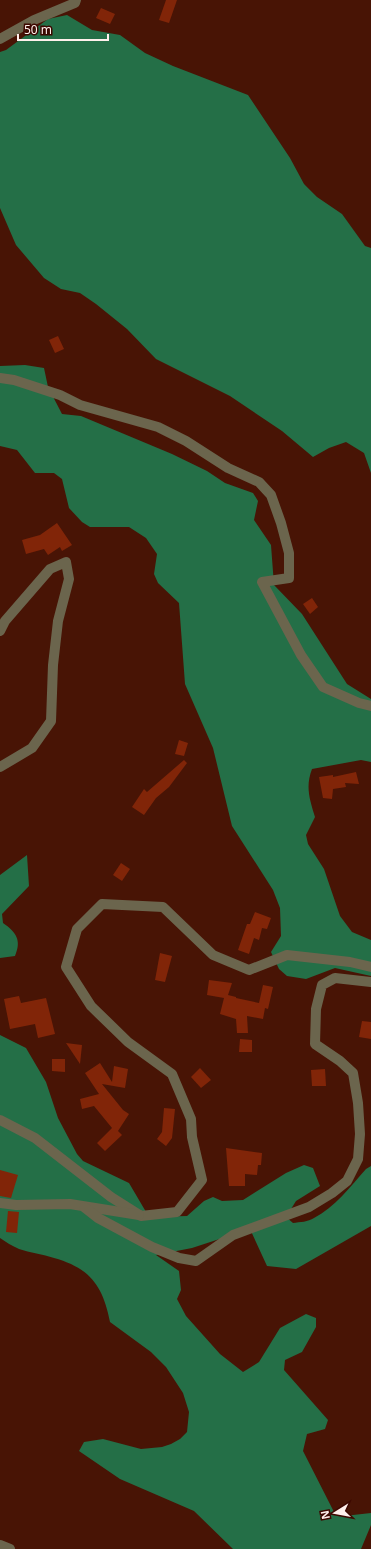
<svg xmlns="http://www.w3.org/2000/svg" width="371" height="1549" font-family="'Noto Sans',sans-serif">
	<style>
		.forest { fill: #246f47 }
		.building { fill: #812508 }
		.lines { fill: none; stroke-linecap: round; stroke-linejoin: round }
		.minor { stroke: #6b654d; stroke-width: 10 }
	</style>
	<rect width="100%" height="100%" fill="#481405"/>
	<g class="forest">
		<polygon points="67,15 92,30 120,35 145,53 173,66 248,95 290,158 304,184 317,197 342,214 365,246 371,248 371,473 364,453 346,442 329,448 313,457 282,431 230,396 156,359 127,329 96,304 80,293 61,289 44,278 16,245 0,208 0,52 6,50 48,19"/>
		<path d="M25,365L44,368L48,387L62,414L81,416L172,454L207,471L225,483L253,493L258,501L254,520L271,545L274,585L302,614L347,684L371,699V762L361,760L312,769C305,787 310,800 315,817L306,835L308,844L324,869L340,916L352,932L371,940V976L335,968L306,979L287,976L279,969L271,952L281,936L280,908L273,890L232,826L213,748L185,684L179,603L158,583L154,574L157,554L146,538L129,527H90L82,522L69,508L62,479L54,473H35L17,450L0,446V366Z"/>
		<path d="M27,855L29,886L2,914L3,923C16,932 22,940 15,956L0,958V875Z"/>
		<path d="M0,1035L26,1048L46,1082L58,1118L77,1154L83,1161L129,1183L149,1217L187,1216L204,1201L213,1197L222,1201L243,1200L286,1173L304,1165L313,1168L320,1186L296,1201L286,1217L293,1223C300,1222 308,1222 314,1218C335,1207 350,1187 366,1169L371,1166V1226L296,1269L267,1266L250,1229L192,1248L156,1255L179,1271L181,1290L177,1299L186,1316L220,1354L243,1372L259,1362L280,1328L306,1314L316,1318V1327L302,1352L285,1360L284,1370L328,1420L325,1429L307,1434L303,1451L334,1512L344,1516L371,1513V1525L361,1549H233L194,1511L120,1479L79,1451L84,1442L103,1439L141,1449L162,1447L171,1444L180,1439L187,1432L189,1412L183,1393L166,1367L151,1352L110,1322C103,1286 90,1268 54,1258C43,1254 30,1253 19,1249C12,1246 6,1242 0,1238Z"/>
	</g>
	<g class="building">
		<polygon points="166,0 177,0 169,23 159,20"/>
		<polygon points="101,8 115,14 110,24 96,18"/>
		<polygon points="58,336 64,349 55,353 49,340"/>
		<polygon points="57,523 72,545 62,551 60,547 48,555 44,549 26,554 22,540 40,535"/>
		<polygon points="312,598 318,607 310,614 303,604"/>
		<polygon points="179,740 188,743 184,756 175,754"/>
		<polygon points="184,760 187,763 169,787 156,798 144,815 132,807 144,789 147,792"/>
		<polygon points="356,772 359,784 345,783 346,787 333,789 332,799 323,798 319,777 333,775 333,777"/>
		<polygon points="121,863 130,869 122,881 113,875"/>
		<polygon points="255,912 271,918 267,929 262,928 259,940 254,938 249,954 238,950 247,924 250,924"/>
		<polygon points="160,953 172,956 165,982 155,980"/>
		<polygon points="209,980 232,983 228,995 236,997 236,998 259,1003 263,985 273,987 268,1009 265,1008 263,1019 247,1016 248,1033 237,1033 236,1019 220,1014 224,998 207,995"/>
		<polygon points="19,996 21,1003 46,998 55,1034 38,1038 35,1024 10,1029 4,999"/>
		<polygon points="362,1021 371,1022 371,1039 359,1037"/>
		<polygon points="240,1039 252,1040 252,1052 239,1052"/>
		<polygon points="66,1043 82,1045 80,1064"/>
		<polygon points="52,1059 65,1059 65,1072 52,1071"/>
		<polygon points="100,1063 112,1082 114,1066 128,1069 125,1088 102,1084 123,1110 129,1114 118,1131 122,1135 105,1151 97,1143 112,1128 94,1106 82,1109 80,1099 99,1094 85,1073"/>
		<polygon points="200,1068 211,1080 201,1088 191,1077"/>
		<polygon points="325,1069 326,1086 312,1086 311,1070"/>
		<polygon points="164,1108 175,1109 172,1138 166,1146 157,1139 162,1132"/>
		<polygon points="226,1148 262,1153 261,1165 258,1165 257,1175 245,1174 245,1186 229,1186"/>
		<polygon points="0,1170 18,1175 11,1198 0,1196"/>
		<polygon points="8,1211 19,1212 17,1233 6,1232"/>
	</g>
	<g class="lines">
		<g class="minor">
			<polyline points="0,39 34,20 75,3 76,0"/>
			<polyline points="0,378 14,380 60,395 80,405 158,427 186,441 228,468 259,482 271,495 281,523 289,553 289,578 262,582 301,655 323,687 359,703 371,706"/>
			<polyline points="0,631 5,621 50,569 66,562 69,579 58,621 53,665 51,721 32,748 0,767"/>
			<polyline points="0,1120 35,1138 111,1197 141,1216 177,1212 202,1180 192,1137 191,1119 172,1074 128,1042 91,1006 66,967 77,929 102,904 163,907 213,955 249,970 287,955 350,962 371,967"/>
			<polyline points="0,1203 16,1205 70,1204 139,1215"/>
			<polyline points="84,1207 98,1218 152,1247 179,1258 196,1261 233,1235 309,1207 332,1193 347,1181 358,1159 360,1134 358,1103 353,1073 340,1061 315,1044 316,1009 322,985 335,978 371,982"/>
			<polyline points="0,1545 10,1549"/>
		</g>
	</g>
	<g transform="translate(335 1513) rotate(259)" stroke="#3c0800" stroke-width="3" paint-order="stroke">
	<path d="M0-3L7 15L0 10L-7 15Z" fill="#fff0ec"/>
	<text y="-6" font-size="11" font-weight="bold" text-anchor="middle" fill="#fff0ec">N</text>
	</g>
	<path d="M18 34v6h90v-6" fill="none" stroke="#fff0ec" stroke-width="2"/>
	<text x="24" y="34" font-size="12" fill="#fff0ec" stroke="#3c0800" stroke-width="3" paint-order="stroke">50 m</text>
</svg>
